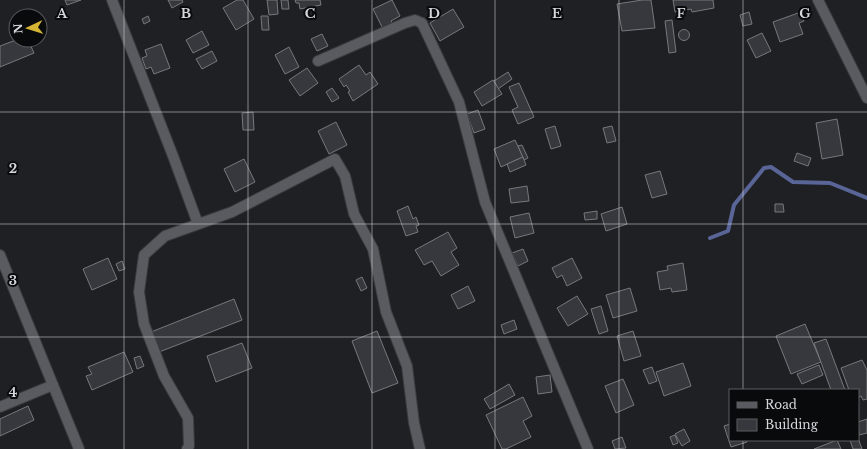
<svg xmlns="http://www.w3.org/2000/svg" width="867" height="449" font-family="'Libre Baskerville',serif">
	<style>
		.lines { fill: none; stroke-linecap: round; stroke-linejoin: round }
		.stream { stroke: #5a6597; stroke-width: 4 }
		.building { fill: #37383d; stroke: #77787d }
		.minor-casing { stroke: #3a3b3e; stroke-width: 12 }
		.minor { stroke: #5a5b60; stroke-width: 10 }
		.grid { fill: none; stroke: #d6d7da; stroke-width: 1; stroke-opacity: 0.55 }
		.grid-label { font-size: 13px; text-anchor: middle; font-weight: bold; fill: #d6d7da; stroke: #090a0b; stroke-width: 4; stroke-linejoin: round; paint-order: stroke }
	</style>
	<rect width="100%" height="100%" fill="#1f2024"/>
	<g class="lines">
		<polyline class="stream" points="710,238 728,231 734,205 764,168 771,167 793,182 830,183 867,198"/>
	</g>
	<g class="building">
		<polygon points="65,0 81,0 67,5"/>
		<polygon points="168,0 182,0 183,2 172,8"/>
		<polygon points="237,0 243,0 254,19 236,30 223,8"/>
		<polygon points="267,0 277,0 278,14 269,15"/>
		<polygon points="281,0 288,0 289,9 282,9"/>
		<polygon points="295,0 320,0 321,5 300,9 299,3 296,3"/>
		<polygon points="392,0 400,16 391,21 393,24 383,29 373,9"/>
		<polygon points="642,0 651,0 655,28 622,31 617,4"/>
		<polygon points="673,0 713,0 714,8 692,12 691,9 675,12"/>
		<polygon points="453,9 464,27 440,41 430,23"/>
		<polygon points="749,12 752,24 743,26 740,15"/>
		<polygon points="801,12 804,21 799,23 803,34 780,42 773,22"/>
		<polygon points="148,16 150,21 144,24 142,19"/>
		<polygon points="261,16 268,16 269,30 262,30"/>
		<polygon points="672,20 676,52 669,53 665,21"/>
		<circle cx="684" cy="35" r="5.5"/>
		<polygon points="202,31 209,45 193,53 186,40"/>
		<polygon points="762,33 771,51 756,58 747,40"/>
		<polygon points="322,34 328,46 317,51 311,39"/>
		<polygon points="16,40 28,40 34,53 0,67 0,46"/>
		<polygon points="161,44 170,68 154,74 151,67 146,69 142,58 147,56 145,50"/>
		<polygon points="289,47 299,67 285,74 275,55"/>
		<polygon points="212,51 217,61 202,69 196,59"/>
		<polygon points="359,65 366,75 370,72 378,84 353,101 348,92 350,91 346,85 344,87 339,79"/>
		<polygon points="307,68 318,83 300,96 289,80"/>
		<polygon points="508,72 512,79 498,89 494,81"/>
		<polygon points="493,80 502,94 482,106 474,92"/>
		<polygon points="519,83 534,117 518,124 512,110 518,107 509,87"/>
		<polygon points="332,88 339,98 332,102 326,92"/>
		<polygon points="478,110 485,129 474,133 467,114"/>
		<polygon points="253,112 254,130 243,130 242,113"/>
		<polygon points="837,119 843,155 822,159 816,123"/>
		<polygon points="336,122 347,145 329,154 318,131"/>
		<polygon points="555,126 561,146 551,149 545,129"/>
		<polygon points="612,126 616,141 607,143 603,128"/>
		<polygon points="515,140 523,157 501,167 494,149"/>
		<polygon points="522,145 528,158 524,160 518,146"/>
		<polygon points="797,153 811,158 808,166 794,161"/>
		<polygon points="523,157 526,165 510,172 507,164"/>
		<polygon points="244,159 255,182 235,192 224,169"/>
		<polygon points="660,171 667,194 652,198 645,175"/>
		<polygon points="527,186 529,201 511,203 509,189"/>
		<polygon points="775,204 783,204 784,212 775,212"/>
		<polygon points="408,206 413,219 416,217 419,225 416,226 418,232 406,236 397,211"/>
		<polygon points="622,207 627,224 606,231 601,214"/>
		<polygon points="597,211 597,219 585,220 584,213"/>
		<polygon points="529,213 534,233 515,238 510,217"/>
		<polygon points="448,232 457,248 451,252 459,265 441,276 432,261 424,265 415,250"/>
		<polygon points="523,249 528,261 518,266 512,253"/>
		<polygon points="108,258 117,279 92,290 83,269"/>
		<polygon points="572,258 582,278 567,286 562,275 557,278 552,268"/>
		<polygon points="122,261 125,269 119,271 116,264"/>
		<polygon points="683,263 687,290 672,292 671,288 660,290 657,272 668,270 667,266"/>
		<polygon points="362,277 367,288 361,291 356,280"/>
		<polygon points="468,286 475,301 458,309 451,295"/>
		<polygon points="630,288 637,311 613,318 606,295"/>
		<polygon points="577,296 588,314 568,326 557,308"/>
		<polygon points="234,299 242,320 159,352 151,332"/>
		<polygon points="601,306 608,331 599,334 591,309"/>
		<polygon points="514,320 517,329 504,334 501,325"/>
		<polygon points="805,324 821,362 791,374 776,336"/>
		<polygon points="377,331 398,383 372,393 352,341"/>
		<polygon points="633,331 641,356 624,361 617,336"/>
		<polygon points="826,339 845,390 831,390 814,343"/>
		<polygon points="242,343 252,368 216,382 207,356"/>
		<polygon points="124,352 133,372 92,390 86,376 92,374 88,367"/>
		<polygon points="140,356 144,366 137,369 134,358"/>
		<polygon points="862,360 867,370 867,399 863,400 861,396 858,398 858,390 849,390 841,368"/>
		<polygon points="683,363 691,386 664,396 656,372"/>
		<polygon points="819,365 823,375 802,384 797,374"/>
		<polygon points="652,367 657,381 649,384 643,370"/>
		<polygon points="550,375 552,392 538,394 536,377"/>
		<polygon points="623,379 634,405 616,413 605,386"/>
		<polygon points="509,384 515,395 490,409 484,399"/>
		<polygon points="523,397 532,416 523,421 531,437 506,449 502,449 486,415"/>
		<polygon points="28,406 34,420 0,436 0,419"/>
		<polygon points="867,419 867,433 859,435 858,422"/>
		<polygon points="730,424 730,440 747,440 747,442 731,447 724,426"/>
		<polygon points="684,429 690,441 682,446 675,434"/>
		<polygon points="675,435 678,443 673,445 670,437"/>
		<polygon points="622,437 626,448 615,449 612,441"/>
		<polygon points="858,438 862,449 853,449 850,440 858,440"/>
		<polygon points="837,440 841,449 814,449"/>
	</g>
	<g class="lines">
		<g class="minor-casing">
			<g id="minor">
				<polyline points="112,0 173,156 198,224"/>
				<polyline points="818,0 867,98"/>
				<polyline points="318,61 405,23 415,20 422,23 459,102 485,202 588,449"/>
				<polyline points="0,255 79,449"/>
				<polyline points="0,407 53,385"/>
				<polyline points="187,449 189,446 188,418 164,376 144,324 139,292 144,255 165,236 232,212 335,159 345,176 354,214 373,249 386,312 407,366 414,423 420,449"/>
			</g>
		</g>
		<use href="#minor" class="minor"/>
	</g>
	<path class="grid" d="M124,0V449M248,0V449M372,0V449M495,0V449M619,0V449M743,0V390M0,112H867M0,224H867M0,337H867M743,440V449"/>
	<g class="grid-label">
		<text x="62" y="18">A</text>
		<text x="186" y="18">B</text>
		<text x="310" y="18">C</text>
		<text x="434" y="18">D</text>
		<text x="557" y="18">E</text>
		<text x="681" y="18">F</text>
		<text x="805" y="18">G</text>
		<text x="13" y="173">2</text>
		<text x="13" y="285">3</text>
		<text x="13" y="397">4</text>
	</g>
	<rect x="729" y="389" width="130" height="52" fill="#090a0b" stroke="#5b5c5e"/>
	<rect x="737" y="402" width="20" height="6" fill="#5a5b60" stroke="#5b5c5e"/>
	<text x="765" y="409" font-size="12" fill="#d6d7da">Road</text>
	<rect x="737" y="419" width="20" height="12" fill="#37383d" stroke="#5b5c5e"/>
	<text x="765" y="429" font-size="12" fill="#d6d7da">Building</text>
	<g transform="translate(28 28) rotate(266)"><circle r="19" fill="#090a0b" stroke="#5b5c5e"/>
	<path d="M0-3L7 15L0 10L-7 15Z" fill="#d5b534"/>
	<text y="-6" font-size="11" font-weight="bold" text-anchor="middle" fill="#d6d7da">N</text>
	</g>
</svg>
